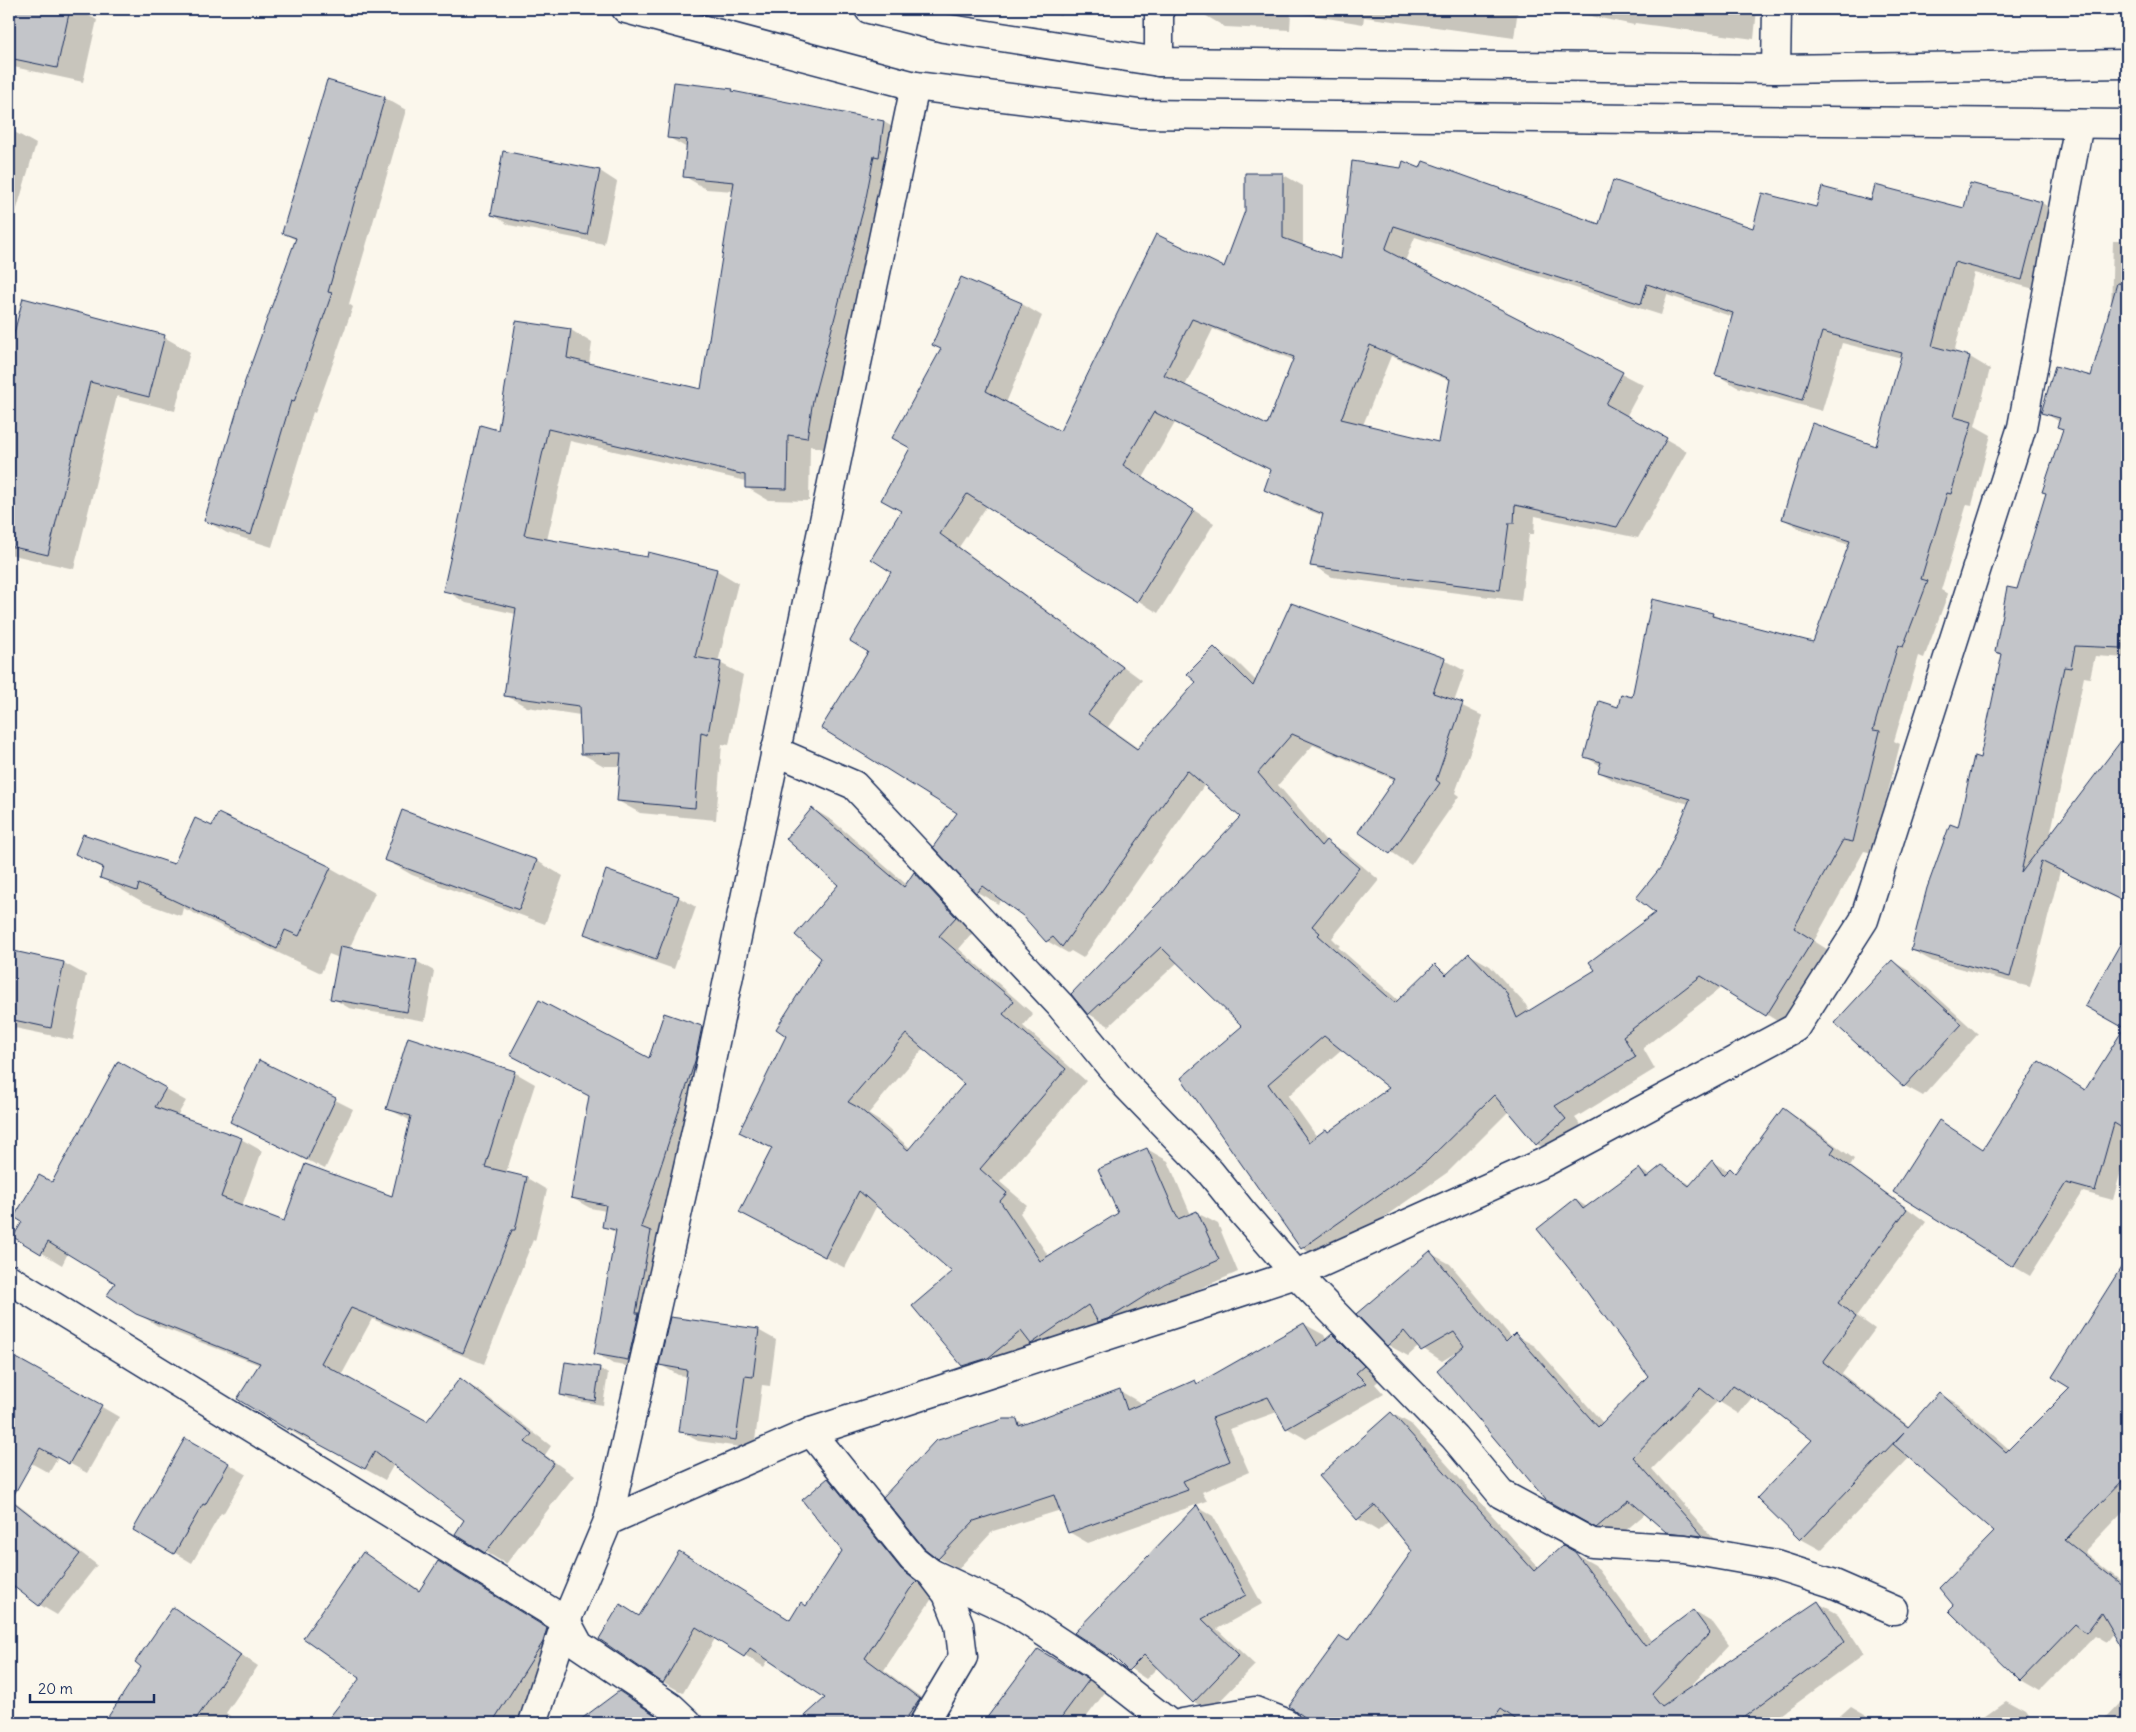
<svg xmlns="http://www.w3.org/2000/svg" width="2136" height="1732" font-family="Delius,sans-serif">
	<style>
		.shadow { fill: #0003; fill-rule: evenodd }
		.building { fill: #c3c5c9; stroke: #1b2f5e; fill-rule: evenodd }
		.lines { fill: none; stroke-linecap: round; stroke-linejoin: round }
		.minor-casing { stroke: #1b2f5e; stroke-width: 31 }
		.secondary-casing { stroke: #1b2f5e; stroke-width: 31 }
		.minor { stroke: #fbf7ec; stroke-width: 28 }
		.secondary { stroke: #fbf7ec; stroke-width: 28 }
	</style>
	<rect width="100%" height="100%" fill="#fbf7ec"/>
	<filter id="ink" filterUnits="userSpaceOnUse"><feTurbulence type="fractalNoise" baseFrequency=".02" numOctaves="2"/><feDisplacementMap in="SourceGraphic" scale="10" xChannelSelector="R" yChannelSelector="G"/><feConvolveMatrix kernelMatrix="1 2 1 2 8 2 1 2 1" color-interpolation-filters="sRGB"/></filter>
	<g filter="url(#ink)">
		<g class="shadow">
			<polygon points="9,9 77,9 97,20 83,82 9,66"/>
			<polygon points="1034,9 1062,9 1061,16"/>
			<polygon points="1203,9 1518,9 1514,38 1364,17 1363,24 1291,12 1290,30 1225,27 1203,14"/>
			<polygon points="1557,9 1757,9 1754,39 1635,23 1634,25"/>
			<polygon points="1946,9 2025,9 2025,10 1950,11"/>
			<polygon points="328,81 385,98 406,110 349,304 353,307 315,413 313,412 272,547 227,533 206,521 247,384 296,240 283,233"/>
			<polygon points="732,90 738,94 884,122 906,135 829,450 810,446 809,501 768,500 746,487 746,481 570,441 547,540 716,570 738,583 718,662 743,675 729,745 722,744 716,820 640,813 618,801 621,766 604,766 582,754 580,715 527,707 505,695 516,614 466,603 445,590 499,431 571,330 592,343 589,364 702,390 734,191 706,189 684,176 687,148 668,137"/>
			<polygon points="9,129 36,144 9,236"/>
			<path d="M1353,162L1600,226L1754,230L1817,209L1872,202L1964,210L2042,203L2062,215L2042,291L1974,273L1954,353L1970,357L1990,369L1975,426L1991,435L1972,505L1967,504L1941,590L1948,594L1924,658L1919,656L1894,741L1900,744L1873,853L1864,851L1814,941L1833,953L1787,1027L1722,987L1643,1048L1655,1069L1575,1118L1586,1132L1558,1156L1537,1144L1509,1111L1448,1172L1323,1260L1302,1248L1183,1078L1244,1026L1178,962L1109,1026L1089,1014L1242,817L1205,784L1083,958L1071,951L1068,953L1047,941L1024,915L1002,899L998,904L977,892L935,846L959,813L870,652L893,571L911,448L962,279L1022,304L1042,316L1006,403L1060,433L1225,269L1282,174L1303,186V246L1342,260ZM1415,237L1661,315L1667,295L1733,317L1717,375L1737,387L1822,411L1842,343L1902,358L1877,448L1783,519L1804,531L1850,545L1814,643L1725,621L1712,614L1633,698L1618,708L1585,757L1601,766L1599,772L1620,784L1689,804L1662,867L1657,913L1597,970L1529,1012L1526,1005L1490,966L1469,954L1450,974L1435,966L1399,1001L1338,947L1340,946L1332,938L1379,880L1347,853L1327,842L1278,785L1313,745L1395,780L1360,831L1411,865L1459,796L1455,793L1483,716L1454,702L1465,671L1445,660L1292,605L1257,682L1235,660L1214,649L1197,682L1139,749L1108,727L1142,680L959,547L987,506L1158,613L1214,523L1143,478L1175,423L1272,471L1265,489L1286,501L1323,516L1312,565L1332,577L1521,601L1529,534H1534L1535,516L1638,538L1687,451L1626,417L1643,385L1405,261ZM1213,329L1294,360L1267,427L1185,386ZM1391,356L1451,381L1439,443L1363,425ZM1342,1049L1391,1089L1330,1133L1326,1131L1317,1137L1288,1096Z"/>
			<polygon points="600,171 617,182 604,244 509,225 492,214"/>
			<polygon points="2127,218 2127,658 2095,656 2090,678 2084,677 2050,836 2127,735 2127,904 2060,871 2030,987 1932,961 1912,950 1959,828 1981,759 2003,655 1996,652 2018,591 2048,493 2064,429 2060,422 2043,412 2092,378 2111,312 2113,241 2126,241"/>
			<polygon points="24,299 164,337 190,352 175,411 117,396 74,569 9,554 9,358"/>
			<path d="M813,809L833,821L907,885L915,874L935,886L976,929L959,949L1033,1014L1023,1026L1086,1081L1000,1182L1027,1205L1020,1213L1049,1257L1119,1213L1147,1149L1168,1161L1191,1215L1197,1213L1218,1224L1238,1272L1185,1295L1130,1329L1119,1333L1100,1322L1052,1355L984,1377L963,1365L954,1272L877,1205L845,1268L760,1223L773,1149L741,1132L823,958L840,885ZM924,1048L966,1084L911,1149L879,1121L868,1114Z"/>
			<polygon points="403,812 537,861 563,876 545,924 412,875 386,860"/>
			<polygon points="218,815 331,868 375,893 349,949 416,961 434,971 425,1021 349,1008 332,998 339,958 329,954 321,973 183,908 181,916 145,903 101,878 104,869 76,854 175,866 212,828"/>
			<polygon points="678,897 696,907 674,969 603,944 585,934"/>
			<polygon points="9,951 64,963 86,975 73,1040 15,1028 9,1044"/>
			<polygon points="1892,961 1909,971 1978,1034 1923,1096 1905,1086 1836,1023"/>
			<polygon points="665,1015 702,1027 720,1037 646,1369 613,1364 596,1353 616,1233 604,1226 606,1211 590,1208 572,1198 650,1060"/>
			<polygon points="2127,1025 2127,1148 2113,1200 2083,1192 2030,1276 2013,1266 1984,1150 2086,1091"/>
			<polygon points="260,1062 353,1109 325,1169 231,1122"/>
			<polygon points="118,1063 186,1101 177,1116 241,1139 262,1151 242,1206 285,1222 393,1198 411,1121 387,1108 514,1072 535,1084 506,1173 527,1178 547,1190 535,1241 533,1240 484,1364 372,1319 341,1376 427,1423 460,1380 480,1391 551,1446 545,1455 574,1476 506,1564 456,1534 465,1519 394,1464 385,1480 310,1439 308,1441 288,1429 260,1365 158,1326 137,1313 117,1283 68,1253 62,1265 14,1236 52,1183"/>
			<polygon points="1784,1110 1803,1121 1854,1159 1850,1166 1926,1222 1857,1316 1875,1329 1842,1374 1910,1427 1939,1393 1959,1405 2010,1450 2072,1388 2107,1292 2127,1303 2127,1507 2084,1552 2127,1586 2127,1654 2114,1633 2106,1643 2094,1636 2040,1691 2021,1680 1956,1606 1996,1532 1910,1457 1821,1550 1801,1539 1814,1440 1753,1396 1739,1414 1718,1401 1652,1469 1721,1547 1687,1543 1666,1531 1646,1513 1617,1538 1567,1511 1457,1352 1442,1361 1419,1346 1408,1356 1388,1345 1430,1253 1450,1264 1512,1338 1515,1335 1535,1346 1603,1423 1649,1376 1576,1200 1587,1207 1639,1169 1651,1176 1662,1167 1691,1185 1712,1162 1729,1171 1730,1170 1737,1173"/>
			<polygon points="1304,1324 1324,1335 1327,1341 1333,1336 1352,1347 1382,1378 1375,1384 1384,1394 1306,1439 1287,1428 1277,1412 1230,1429 1249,1472 1202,1492 1207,1501 1088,1543 1069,1532 1061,1510 993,1531 958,1569 939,1558 1016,1420 1025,1425 1120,1391 1139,1402 1140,1406 1195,1382 1199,1384"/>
			<polygon points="758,1330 776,1340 770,1386 762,1385 754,1449 698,1441 680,1431 687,1376 678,1375 661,1365"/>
			<polygon points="9,1353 119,1417 87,1473 58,1457 49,1473 9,1451"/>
			<polygon points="566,1363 600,1369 608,1374 603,1405 570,1400 561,1395"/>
			<polygon points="1391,1413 1411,1424 1539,1568 1563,1547 1595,1565 1652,1642 1693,1611 1713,1623 1729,1645 1688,1689 1818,1603 1838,1614 1864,1654 1770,1723 1302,1723 1299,1712 1290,1707 1341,1638 1349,1642 1414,1551 1389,1521 1378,1531 1358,1519 1321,1476"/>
			<polygon points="186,1439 246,1474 223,1514 221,1513 192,1563 135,1529"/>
			<polygon points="828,1480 847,1491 935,1594 884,1670 939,1711 930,1723 799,1723 827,1698 769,1659 764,1667 716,1637 683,1693 663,1682 640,1617 790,1621 807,1607 844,1551"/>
			<polygon points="9,1497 97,1565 57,1615 40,1605 9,1581"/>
			<polygon points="1197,1507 1213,1516 1262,1604 1217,1629 1255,1665 1210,1711 1194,1702 1158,1667 1146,1679 1108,1654"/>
			<polygon points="364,1553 421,1591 459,1575 568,1641 516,1723 344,1723 333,1714 362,1678"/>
			<polygon points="173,1609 258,1666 226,1713 240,1723 106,1723 143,1666"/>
			<polygon points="1038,1651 1070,1668 1106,1691 1082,1723 985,1723"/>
			<polygon points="619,1692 638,1703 668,1723 578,1723"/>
			<polygon points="2127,1696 2127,1723 2101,1723"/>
			<polygon points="2005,1701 2025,1712 2033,1723 1974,1723"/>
			<polygon points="1851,1706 1870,1717 1876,1723 1832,1723"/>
		</g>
		<g class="building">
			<polygon points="9,9 70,9 57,68 9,58"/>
			<polygon points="327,80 385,97 328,292 332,293 294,402 291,401 251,535 204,521 245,384 244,384 296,238 282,233"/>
			<polygon points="674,82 733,89 732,91 884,121 879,157 874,156 865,203 813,400 807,438 788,435 787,489 745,488 745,475 548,429 524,535 647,557 648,552 717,569 695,657 721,662 708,734 701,732 695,808 617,801 621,753 581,754 579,706 504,696 516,608 443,591 480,425 498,430 516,321 571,329 567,358 701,389 734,182 683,177 687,140 667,138"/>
			<polygon points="503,151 600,170 587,235 491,215"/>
			<path d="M1352,161L1401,168L1403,161L1420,168L1423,161L1599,224L1613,180L1753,228L1762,193L1816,207L1822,187L1871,200L1875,185L1964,208L1970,183L2042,202L2022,280L1954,262L1932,346L1970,356L1954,417L1972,422L1951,494L1947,493L1921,579L1928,581L1903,647L1898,645L1873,730L1880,731L1853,842L1843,840L1794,928L1813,940L1766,1016L1701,976L1623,1036L1636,1057L1555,1106L1566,1119L1536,1145L1494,1095L1427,1161L1301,1249L1181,1078L1242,1026L1161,947L1088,1015L1071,994L1240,817L1187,770L1062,947L1053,937L1046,942L1023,916L982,886L976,893L933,847L957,813L821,728L868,652L850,641L891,572L871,559L901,511L881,500L910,448L892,438L941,349L932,345L961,277L1022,303L986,391L1060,431L1156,234L1224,267L1245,211V173H1283V238L1341,259ZM1394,226L1641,304L1647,284L1733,313L1715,375L1802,400L1822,332L1902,353L1876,446L1812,423L1804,447L1782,519L1850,541L1813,642L1712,616L1713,613L1652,599L1632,697L1621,694L1618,707L1599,701L1584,757L1601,762L1598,772L1690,799L1661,867L1636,898L1655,913L1589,962L1595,970L1517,1018L1506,992L1469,953L1446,975L1435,964L1395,1003L1318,935L1320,933L1312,926L1359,868L1326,840L1321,846L1258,773L1292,734L1395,778L1358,832L1390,854L1440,783L1436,780L1463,703L1433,693L1445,658L1291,603L1253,686L1214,647L1187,674L1196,682L1137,749L1088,714L1123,667L940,534L967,494L1137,602L1194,510L1123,465L1154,412L1271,470L1264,490L1323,514L1310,566L1500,590L1509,523H1514L1515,505L1617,527L1667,438L1606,404L1623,372L1385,250ZM1192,319L1294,357L1267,425L1164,375ZM1370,345L1450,379L1438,442L1341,419ZM1324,1036L1389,1088L1328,1132L1326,1129L1309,1142L1268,1084Z"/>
			<polygon points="2117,283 2127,284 2127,569 2123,584 2121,648 2075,646 2071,668 2064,667 2021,873 2127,733 2127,903 2041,861 2010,977 1911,950 1927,888 1950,824 1958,827 1974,756 1980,758 2002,654 1995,652 2007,587 2017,589 2046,493 2042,492 2063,429 2057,427 2060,418 2041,413 2055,366 2091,376"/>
			<polygon points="23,298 165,335 149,397 90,382 48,555 9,546 9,353"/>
			<path d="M812,808L904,887L914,872L956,917L939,936L1014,1001L1003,1014L1066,1069L980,1169L1007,1193L1000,1201L1040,1261L1118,1213L1098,1169L1147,1148L1178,1219L1197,1211L1219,1260L1164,1284L1110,1318L1098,1322L1088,1305L1031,1344L1021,1331L988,1358L962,1366L912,1306L952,1272L859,1191L825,1257L739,1212L772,1148L739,1132L786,1036L776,1029L821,958L795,935L838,885L786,839ZM906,1034L964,1084L908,1150L859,1108L848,1102Z"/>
			<polygon points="402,810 537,860 519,910 384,860"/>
			<polygon points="218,813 331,867 299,936 285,930 277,949 139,884 137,891 100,878 103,867 75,854 83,834 174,864 195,818 212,826"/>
			<polygon points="606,870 679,896 656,960 584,934"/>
			<polygon points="2127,932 2127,1131 2114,1123 2095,1191 2066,1183 2013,1267 1893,1192 1939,1120 1983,1149 2039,1061 2085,1090 2124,1028 2085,1006"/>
			<polygon points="340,946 417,960 407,1012 330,999"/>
			<polygon points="9,950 64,962 51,1028 9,1019"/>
			<polygon points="1892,960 1962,1024 1904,1087 1834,1023"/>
			<polygon points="539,1000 649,1058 664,1013 702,1026 695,1061 641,1227 651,1231 636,1313 639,1313 628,1360 594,1354 616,1230 602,1227 606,1205 571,1198 589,1096 510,1055"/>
			<polygon points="408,1037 515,1071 485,1167 527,1177 515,1230 512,1230 463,1353 351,1308 321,1363 427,1421 460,1378 532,1434 525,1442 554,1463 485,1553 455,1534 464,1520 375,1451 365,1469 289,1428 288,1430 237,1399 260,1363 136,1314 107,1295 115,1283 48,1242 41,1254 13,1237 22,1222 14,1217 39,1175 52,1182 118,1061 166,1088 155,1107 242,1138 221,1197 284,1221 305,1164 392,1196 411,1116 386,1109"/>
			<polygon points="259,1060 336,1098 307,1160 230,1122"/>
			<polygon points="1783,1108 1835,1147 1831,1153 1907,1209 1838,1303 1856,1317 1823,1362 1908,1427 1939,1392 2006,1452 2070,1388 2052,1377 2127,1258 2127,1476 2065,1540 2127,1589 2127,1657 2101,1613 2086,1633 2075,1624 2020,1681 1949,1611 1954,1606 1939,1588 1994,1532 1893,1444 1904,1432 1800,1540 1757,1498 1812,1440 1780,1415 1733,1385 1719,1403 1700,1388 1633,1457 1703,1536 1666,1532 1629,1500 1596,1528 1546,1500 1437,1370 1464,1346 1454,1332 1421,1351 1404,1331 1387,1346 1356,1314 1430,1251 1506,1342 1515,1333 1598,1427 1648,1376 1579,1281 1537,1229 1575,1199 1583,1209 1639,1168 1646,1178 1662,1165 1689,1186 1712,1160 1723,1175 1730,1168 1735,1173"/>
			<polygon points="670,1317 759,1329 753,1377 745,1376 736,1440 679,1432 687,1370 659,1365"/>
			<polygon points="1304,1323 1318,1346 1332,1334 1364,1366 1356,1373 1366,1383 1286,1429 1268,1397 1212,1418 1230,1461 1183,1481 1188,1490 1068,1533 1054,1495 974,1521 938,1559 924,1548 883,1497 935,1441 1003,1419 1017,1419 1019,1426 1120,1389 1127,1410 1195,1380 1197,1384"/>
			<polygon points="9,1354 102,1405 69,1464 40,1448 11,1500 80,1554 39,1606 9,1583"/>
			<polygon points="565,1362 600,1367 595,1401 560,1395"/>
			<polygon points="1391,1412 1534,1571 1563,1545 1575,1552 1645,1646 1693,1610 1710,1633 1652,1694 1662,1706 1818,1601 1845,1642 1736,1723 1521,1723 1501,1709 1491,1723 1313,1723 1289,1706 1340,1636 1348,1641 1412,1551 1375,1505 1357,1520 1319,1476"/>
			<polygon points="185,1438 229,1463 205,1505 203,1504 174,1554 133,1530"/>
			<polygon points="828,1478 901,1569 917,1582 910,1589 865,1658 920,1699 903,1723 797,1723 825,1698 750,1648 744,1657 696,1627 663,1683 599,1639 620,1604 639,1616 679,1551 790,1620 801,1602 806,1606 842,1551 802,1500"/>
			<polygon points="1197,1505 1246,1595 1202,1619 1239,1655 1193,1703 1144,1655 1128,1671 1110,1653 1108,1655 1074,1633"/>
			<polygon points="363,1552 419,1591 438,1561 547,1628 543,1642 492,1723 325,1723 360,1678 303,1638"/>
			<polygon points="173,1607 241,1655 193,1723 104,1723 141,1667 135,1662"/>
			<polygon points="1038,1649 1089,1680 1057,1723 983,1723"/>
			<polygon points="619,1691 661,1719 665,1723 576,1723"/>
		</g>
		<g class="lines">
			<g class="minor-casing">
				<g id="minor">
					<polyline points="1159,9 1159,62"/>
					<polyline points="1776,69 1777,9"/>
					<polyline points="775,751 854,785 1060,1005 1125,1084 1210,1172 1243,1213 1296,1274 1454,1437 1501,1494 1592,1543 1685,1549 1776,1565 1832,1583 1894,1610"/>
					<polyline points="9,1279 566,1621 579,1645 671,1707 688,1723"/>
					<polyline points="811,1432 913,1559 931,1573 947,1594 959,1624 963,1657 924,1723"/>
					<polyline points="608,1521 811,1432 1296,1274 1547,1161 1795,1028 1864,920 2022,427 2079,124"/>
					<polyline points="933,1574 1012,1611 1100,1669 1169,1723"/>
					<polyline points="533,1723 566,1621 608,1521 701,1109 915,86"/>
					<polyline points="1182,1723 1255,1711 1286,1723"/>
				</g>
			</g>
			<g class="secondary-casing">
				<g id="secondary">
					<polyline points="626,9 915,86 1138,114 2127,124"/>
					<polyline points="869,9 944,28 1159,62 1776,69 2127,64"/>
				</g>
			</g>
			<use href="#minor" class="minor"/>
			<use href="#secondary" class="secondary"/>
		</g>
	</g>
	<rect width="2136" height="1732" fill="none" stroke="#fbf7ec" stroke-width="30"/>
	<rect x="15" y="15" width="2106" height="1702" fill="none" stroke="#1b2f5e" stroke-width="2" filter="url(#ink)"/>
	<path d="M30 1694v8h124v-8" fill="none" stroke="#1b2f5e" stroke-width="2.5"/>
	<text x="38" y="1694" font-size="15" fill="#1b2f5e" stroke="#fbf7ec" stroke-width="4" paint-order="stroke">20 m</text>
</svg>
